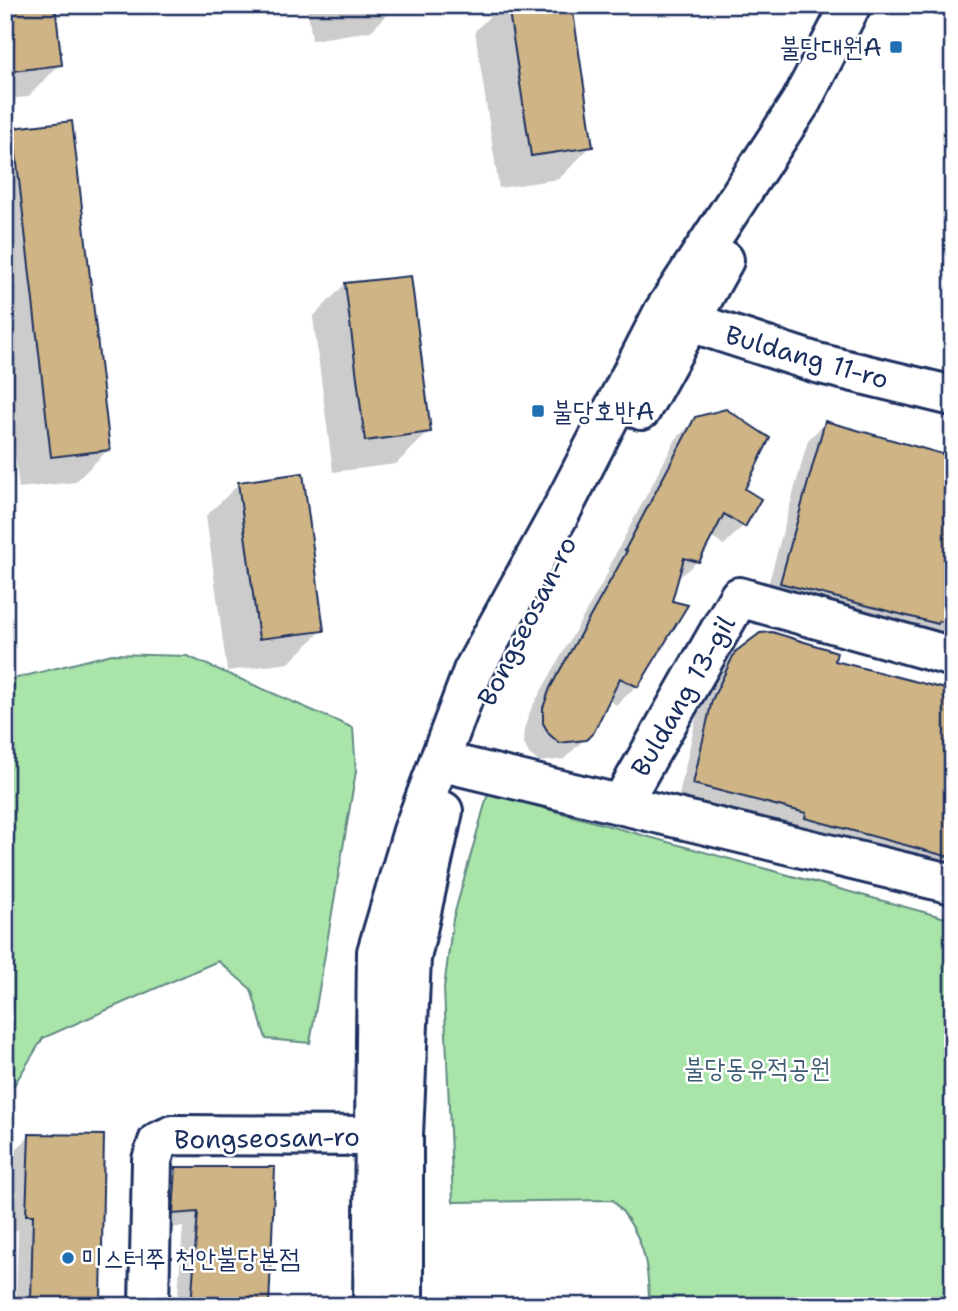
<svg xmlns="http://www.w3.org/2000/svg" width="958" height="1311" font-family="'Shantell Sans','Poor Story',sans-serif">
	<style>
		.green { fill: #a9e4a9; stroke: #628a84; stroke-width: 2 }
		.shadow { fill: #0003 }
		.building { fill: #cfb585; stroke: #1b2f5e; stroke-width: 2 }
		.lines { fill: none; stroke-linecap: round; stroke-linejoin: round }
		.minor-casing { stroke: #1b2f5e; stroke-width: 44 }
		.minor { stroke: #fff; stroke-width: 38 }
		.poi-dot { fill: #1f6fb2; stroke: #fff; stroke-width: 2.5 }
		.labels { text-anchor: middle; stroke-width: 5; stroke-linejoin: round; paint-order: stroke }
		.poi-label { font-size: 26px; fill: #1b2f5e; stroke: #fff; text-anchor: start }
		.street-label { font-size: 26px; fill: #1b2f5e; stroke: #fff }
		.park-label { font-size: 26px; fill: #3e5c71; stroke: #fff }
	</style>
	<rect width="100%" height="100%" fill="#fff"/>
	<filter id="ink" filterUnits="userSpaceOnUse"><feTurbulence type="fractalNoise" baseFrequency=".0143" numOctaves="2"/><feDisplacementMap in="SourceGraphic" scale="14" xChannelSelector="R" yChannelSelector="G"/><feConvolveMatrix kernelMatrix="1 2 1 2 8 2 1 2 1" color-interpolation-filters="sRGB"/></filter>
	<g filter="url(#ink)">
		<g class="green">
			<polygon points="112,654 187,656 353,728 356,771 310,1043 266,1039 251,989 218,961 43,1038 11,1090 5,1169 5,681"/>
			<path d="M488,793L953,920V1306H649C649,1261 643,1234 613,1200L453,1202L444,988L453,919Z"/>
		</g>
		<g class="shadow">
			<polygon points="5,5 60,64 28,97 5,99"/>
			<polygon points="307,5 397,5 371,31 312,40"/>
			<polygon points="501,5 570,5 591,146 559,179 499,188 475,31"/>
			<polygon points="13,130 108,450 75,482 19,488 5,373 5,138"/>
			<polygon points="345,284 429,432 396,464 333,472 313,317"/>
			<polygon points="696,419 742,489 743,526 724,545 710,537 698,561 676,580 637,685 617,705 607,700 593,731 564,759 539,762 529,754 524,743 524,729 531,709 609,571 607,570 676,439"/>
			<polygon points="825,423 953,458 953,637 764,600 808,440"/>
			<polygon points="239,484 322,630 289,663 227,671 206,516"/>
			<polygon points="737,653 832,662 953,693 953,878 678,800 696,718 720,670"/>
			<polygon points="30,1136 102,1137 99,1306 16,1306 18,1230 12,1230 14,1151"/>
			<polygon points="176,1169 267,1306 177,1306 183,1227 158,1228 161,1184"/>
		</g>
		<g class="building">
			<polygon points="5,5 55,5 62,65 5,72"/>
			<polygon points="508,5 572,5 593,147 531,156"/>
			<polygon points="72,121 110,450 51,457 13,128"/>
			<polygon points="411,276 431,432 365,441 345,283"/>
			<polygon points="726,409 770,438 745,489 761,499 745,527 724,514 699,562 684,558 672,601 688,605 638,687 620,678 594,732 586,740 559,743 549,734 543,723 543,708 550,688 627,551 625,550 695,417"/>
			<polygon points="825,421 953,457 953,624 939,621 938,624 780,583"/>
			<polygon points="303,473 324,631 259,639 238,482"/>
			<polygon points="772,632 837,652 835,661 953,691 953,858 805,818 806,813 693,784 712,700 735,652 760,633"/>
			<polygon points="29,1134 104,1135 101,1302 31,1300 33,1215 26,1215"/>
			<polygon points="176,1167 275,1167 269,1306 191,1306 198,1212 173,1214"/>
		</g>
		<g class="lines">
			<g class="minor-casing">
				<g id="minor">
					<polyline points="669,315 817,363 953,396"/>
					<polyline points="641,410 724,260"/>
					<polyline points="439,761 953,884"/>
					<polyline points="621,804 739,597 953,657"/>
					<polyline points="149,1306 152,1160 158,1142 173,1135 373,1136"/>
					<polyline points="373,1306 377,952 413,831 473,671 561,511 663,313 801,102 851,5"/>
					<polyline points="403,1306 403,1135 411,958 443,811"/>
				</g>
			</g>
			<use href="#minor" class="minor"/>
		</g>
	</g>
	<g class="poi-dot">
		<rect x="889" y="40" width="14" height="14" rx="3.5"/>
		<rect x="531" y="404" width="14" height="14" rx="3.5"/>
		<circle cx="68" cy="1258" r="7"/>
	</g>
	<g class="labels">
		<g class="poi-label">
			<text x="882" y="56" text-anchor="end">불당대원A</text>
			<text x="552" y="420">불당호반A</text>
			<text x="82" y="1267">미스터쭈 천안불당본점</text>
		</g>
		<g class="street-label">
			<text transform="translate(807 357) rotate(16)" y="9">Buldang 11-ro</text>
			<text transform="translate(527 621) rotate(-63)" y="9">Bongseosan-ro</text>
			<text transform="translate(683 696) rotate(-60)" y="9">Buldang 13-gil</text>
			<text transform="translate(267 1138) rotate(-1)" y="9">Bongseosan-ro</text>
		</g>
		<g class="park-label">
			<text x="757" y="1077">불당동유적공원</text>
		</g>
	</g>
	<rect width="958" height="1311" fill="none" stroke="#fff" stroke-width="28"/>
	<rect x="14" y="14" width="930" height="1283" fill="none" stroke="#1b2f5e" stroke-width="2.5" filter="url(#ink)"/>
</svg>
